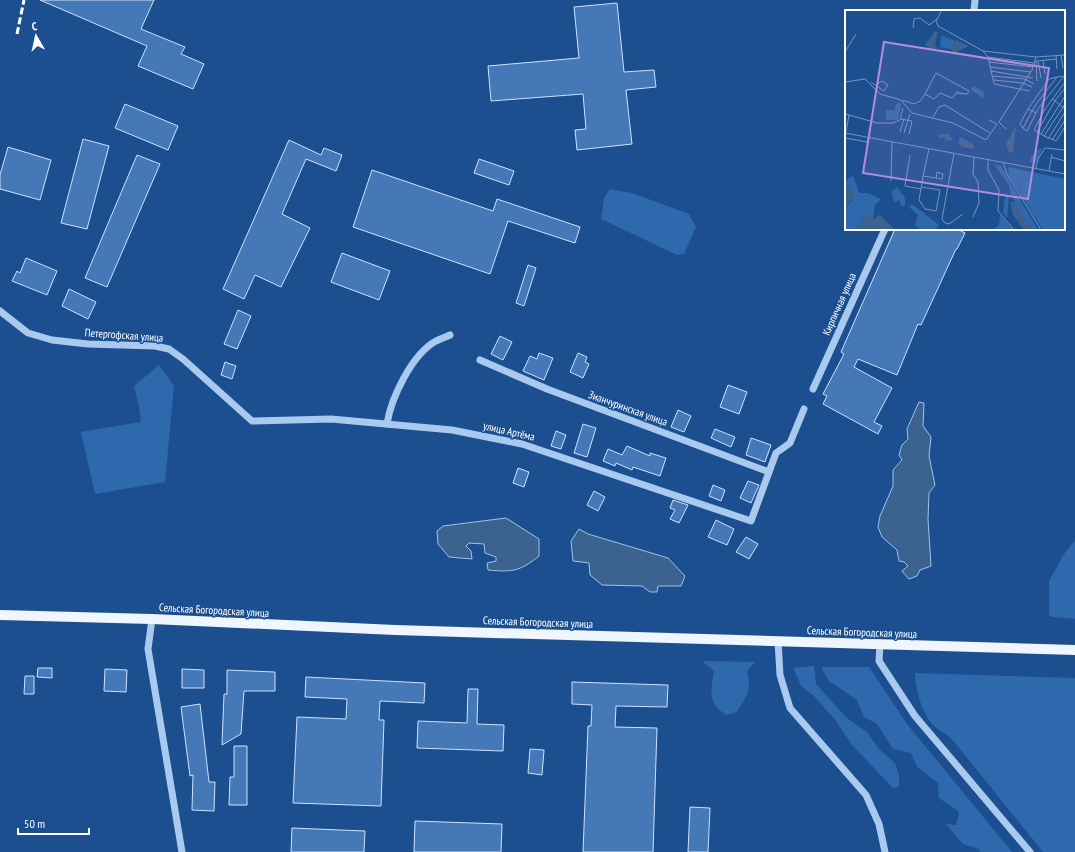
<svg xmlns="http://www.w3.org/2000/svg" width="1075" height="852" font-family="'PT Sans Narrow',sans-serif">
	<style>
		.green { fill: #2e69ad }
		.water { fill: #3c6290; stroke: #9cc4f0 }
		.building { fill: #4478b7; stroke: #cfe3fa }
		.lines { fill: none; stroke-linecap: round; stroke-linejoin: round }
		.minor { stroke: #a9c9ee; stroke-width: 7 }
		.major { stroke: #f0f6ff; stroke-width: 10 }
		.rail { stroke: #fff; stroke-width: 3; stroke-dasharray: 7 3; stroke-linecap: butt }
		.labels { text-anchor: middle; stroke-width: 3; stroke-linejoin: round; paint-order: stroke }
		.street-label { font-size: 11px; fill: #fff; stroke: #1b4f8f }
		.inset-road { fill: none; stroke: #7695bc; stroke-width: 1 }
		.view { fill: #b68bdc; fill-opacity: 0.15; stroke: #b68bdc; stroke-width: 2 }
		.inset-edge { fill: none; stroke: #fff; stroke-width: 2 }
	</style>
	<rect width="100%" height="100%" fill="#1b4f8f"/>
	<g class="green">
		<polygon points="610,189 632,193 689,214 696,227 684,254 677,255 601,219 604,198"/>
		<polygon points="159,365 174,386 165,482 95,494 81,432 141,422 139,406 134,386"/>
		<polygon points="1075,540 1075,619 1053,617 1049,615 1049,581 1064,554"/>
		<path d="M702,661L756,662C742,673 750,672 749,686C749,695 741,704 737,712L726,715C707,702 711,691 714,671Z"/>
		<polygon points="814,666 816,684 847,718 867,732 879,749 895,763 899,775 899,787 893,788 852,745 836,721 814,696 801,686 793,668"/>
		<polygon points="821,667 869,667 907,724 1012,852 980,852 979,849 963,844 946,824 956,825 959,812 939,798 938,783 917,767 911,753 893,749 877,724 864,717 857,700 829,681"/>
		<path d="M915,673L1075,678V852H1043L951,738C946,734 938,730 933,725C922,713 915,689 915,673Z"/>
	</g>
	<g class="water">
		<polygon points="919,402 924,403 923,426 931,437 929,456 935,485 929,493 928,519 931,566 920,570 917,576 909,579 902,571 908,566 904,562 899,561 897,550 882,537 878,527 880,516 893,486 893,470 902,460 899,455 902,445 908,439 907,429"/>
		<path d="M506,518L539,539V556C519,572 512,572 488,570L487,563L496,561V557L485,553L484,544L469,543L466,546L471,551L472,559L449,557L438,544L437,531L443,526Z"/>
		<polygon points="579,529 588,534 668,558 685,576 681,586 658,586 657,592 650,592 642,586 602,585 590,575 589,563 573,561 571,541"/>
	</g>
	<g class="building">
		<polygon points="40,0 154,0 141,29 185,47 181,54 204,64 193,89 138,66 147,46"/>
		<polygon points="617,3 624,72 654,70 656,87 626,90 632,144 577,150 575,130 586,129 583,94 491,101 488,66 579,58 574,7"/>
		<polygon points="125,104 178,126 168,150 115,128"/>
		<polygon points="83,139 109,146 87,229 61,223"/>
		<polygon points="289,140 321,155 324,148 342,155 336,171 306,159 282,214 310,228 281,287 255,275 244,299 223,289"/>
		<polygon points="8,147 51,160 40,200 0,189 0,175"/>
		<polygon points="137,155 160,164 107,287 85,278"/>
		<polygon points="479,159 514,171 509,185 474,173"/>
		<polygon points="372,170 493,211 497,199 580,227 575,243 508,221 490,274 353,227"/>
		<polygon points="895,229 957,229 965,233 957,249 956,249 921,325 918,324 897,375 858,359 854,367 892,388 874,422 882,426 878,434 823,404 827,396 823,394 844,354 841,352"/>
		<polygon points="342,253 390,271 379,300 331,282"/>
		<polygon points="26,258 57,271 47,295 12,281 17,271 20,273"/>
		<polygon points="528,265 536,268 524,306 516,303"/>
		<polygon points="69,289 96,302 88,319 62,306"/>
		<polygon points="238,310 251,316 237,349 224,344"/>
		<polygon points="500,336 512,342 503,360 491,354"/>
		<polygon points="539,353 553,358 544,380 523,371 530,356 537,359"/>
		<polygon points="578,353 587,357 585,362 589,364 583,378 570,372"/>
		<polygon points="225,362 236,366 232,379 221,375"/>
		<polygon points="728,385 747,392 739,414 720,407"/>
		<polygon points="678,410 691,416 684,432 671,427"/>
		<polygon points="583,424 596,428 587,457 574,453"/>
		<polygon points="715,429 735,437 731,447 711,438"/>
		<polygon points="556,431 566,435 561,449 551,446"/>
		<polygon points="751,438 771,445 765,462 746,455"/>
		<polygon points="627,446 650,456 650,453 666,458 660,476 633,467 632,470 616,463 615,466 603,461 608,449 622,455"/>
		<polygon points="518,468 529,472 524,487 513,483"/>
		<polygon points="748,481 759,485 751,503 740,498"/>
		<polygon points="713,485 725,490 721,501 709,496"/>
		<polygon points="594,491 605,497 598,511 587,505"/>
		<polygon points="673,500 688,505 679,523 670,519 675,510 670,508"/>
		<polygon points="716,520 734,529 727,545 708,537"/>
		<polygon points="746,537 758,544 749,559 736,552"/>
		<polygon points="38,668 52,668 52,678 37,677"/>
		<polygon points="105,669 127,670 126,692 104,691"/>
		<polygon points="182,669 204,670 204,688 182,688"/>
		<polygon points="227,670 275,672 275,691 244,691 241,734 222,745 224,694 227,694"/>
		<polygon points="25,676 34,676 34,694 24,694"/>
		<polygon points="306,677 425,683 424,703 380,701 379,720 384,720 381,806 293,803 297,717 346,719 347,699 305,697"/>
		<polygon points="572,682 668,685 667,707 616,706 615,727 657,728 653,852 583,852 588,726 591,726 592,705 572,704"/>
		<polygon points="468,689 478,689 477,724 504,725 503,751 417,748 418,721 467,723"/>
		<polygon points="200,704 209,782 215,782 214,811 192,810 193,775 190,776 181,707"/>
		<polygon points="234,746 247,746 247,805 229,805 230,777 234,777"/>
		<polygon points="530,749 544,750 542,775 528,773"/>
		<polygon points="690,807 710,808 708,852 688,852"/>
		<polygon points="415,821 502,824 501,852 414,852"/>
		<polygon points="292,828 365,831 364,852 291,852"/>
	</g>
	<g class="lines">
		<g class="minor">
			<polyline points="974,11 975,0"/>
			<polyline points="0,311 28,333 52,340 88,344 155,346 169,349 183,359 252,421 331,419 452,430 522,444 751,521 776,453 790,443 804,409"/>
			<polyline points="480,360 547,389 769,472"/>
			<polyline points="813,389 885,229"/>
			<path d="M387,424C391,398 412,354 436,341C440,339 446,337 450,335"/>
			<polyline points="152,619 148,649 182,852"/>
			<polyline points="778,641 780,675 790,708 866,795 879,824 885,852"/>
			<polyline points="880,645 879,661 915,716 1030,852"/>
		</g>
		<polyline class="major" points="0,615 152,619 395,630 1075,650"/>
		<polyline class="rail" points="17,34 24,0"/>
	</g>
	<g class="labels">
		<g class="street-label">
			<text transform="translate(839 304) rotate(-66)" y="4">Кирпичная улица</text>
			<text transform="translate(124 335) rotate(4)" y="4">Петергофская улица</text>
			<text transform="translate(628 408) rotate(20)" y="4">Зианчуринская улица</text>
			<text transform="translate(509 431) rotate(13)" y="4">улица Артёма</text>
			<text transform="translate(214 610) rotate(3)" y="4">Сельская Богородская улица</text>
			<text transform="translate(538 622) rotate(2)" y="4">Сельская Богородская улица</text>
			<text transform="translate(862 632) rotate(2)" y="4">Сельская Богородская улица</text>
		</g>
	</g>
	<g transform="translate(845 10)">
		<rect width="220" height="220" fill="#1b4f8f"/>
		<path d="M96,25L110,31L106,39L95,37ZM128,76L139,82L138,88L126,80ZM55,92L56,96L53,110H41V100H50V95ZM194,138L197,139L191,153L185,152L186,147ZM149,154L156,156L193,220H189L182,213L165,183L164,175ZM163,157L220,169V220H198L164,166ZM8,165L14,183H23L36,189L30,195L28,209L18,207L13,219L0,220V197L8,190L6,176L0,178V171ZM52,177L60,188V195L57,197L54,190L50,193L46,182ZM160,185L164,188L162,208L158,203ZM67,194L94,215L90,220H77L70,215L73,205L64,197ZM155,205L168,220H147L154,215Z" fill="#2e69ad"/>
		<path d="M90,21L93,22L90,34L92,38L87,40L80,35ZM111,30L124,36L108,44L106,38ZM171,116L168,142L164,143L161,134ZM94,124H104L108,130L100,131V127L94,128ZM115,127L128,134L129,139L117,137L113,132ZM5,176L10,186L0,197V178ZM170,191L182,212L189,220H179L168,205L165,192ZM20,204H25L28,209L35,205L50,220H10L13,219Z" fill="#3c6290"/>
		<path class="inset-road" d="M97,0L91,11L93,16L138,41L191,47L220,45M68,18L69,9L75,8L84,15L92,9M138,41L143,47L149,74L185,81M0,42L11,24M211,45L212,59M216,45L218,58M143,47L189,53M193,51L196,68M198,51L200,64M144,52L188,57M145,57L186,62M146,61L188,68M148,66L180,69L189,74M149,70L178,73L187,77M192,71L191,51L211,49M0,72L20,69L35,84L56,90L67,103L108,113L141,130L152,114L144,110M26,72L39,81L43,75L37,71L32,74M220,78L210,91L220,99M80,84L91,63L124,81L122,84L112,83M57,90L69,94L75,91L80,84L89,89L95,83L107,88L113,81M220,94L199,126L211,131L220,117M183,99L204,69L212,67M191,103L187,101L192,93L212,67L218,66M0,104L4,105L0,127M4,105L32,113H48L55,110L58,98M88,107L94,97L100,95L145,123M56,109L67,111L64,124M178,118L175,114L183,99L187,101L178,118L182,121M161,119L154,112L187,60L191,47M182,121L193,99L220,65M55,122L59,109M192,122L210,91L207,89M0,123L220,164M59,123L65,104M196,124L220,86M199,126L189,120L200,99L220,72M0,128L22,132L24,126M203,129L220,102M207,130L220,110M84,139L78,166L91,168L97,169L98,164L92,162L91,168M109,143L97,209L100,213L104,214L118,204M65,145L60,176L76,179L78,166M206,147L220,151M143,149V160L154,180L153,201L169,220M158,152L162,164L196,220M191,158L193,149L200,138L220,140M204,161L207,144M46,171L47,132M76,179L74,190L80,199L91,201L95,180L76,177M128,207L134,193L133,172L128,164L129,147"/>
		<path class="view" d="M39,32L204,58L183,189L18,163Z"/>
		<rect width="220" height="220" class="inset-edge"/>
	</g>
	<g transform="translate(36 36) rotate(351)" stroke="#1b4f8f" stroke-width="3" paint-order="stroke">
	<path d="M0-3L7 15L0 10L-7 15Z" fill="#ffffff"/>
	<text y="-6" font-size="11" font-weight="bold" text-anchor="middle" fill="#ffffff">С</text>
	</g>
	<path d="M18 828v6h71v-6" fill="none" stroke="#ffffff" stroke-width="2"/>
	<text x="24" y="828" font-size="12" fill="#ffffff" stroke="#1b4f8f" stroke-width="3" paint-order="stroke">50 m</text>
</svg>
